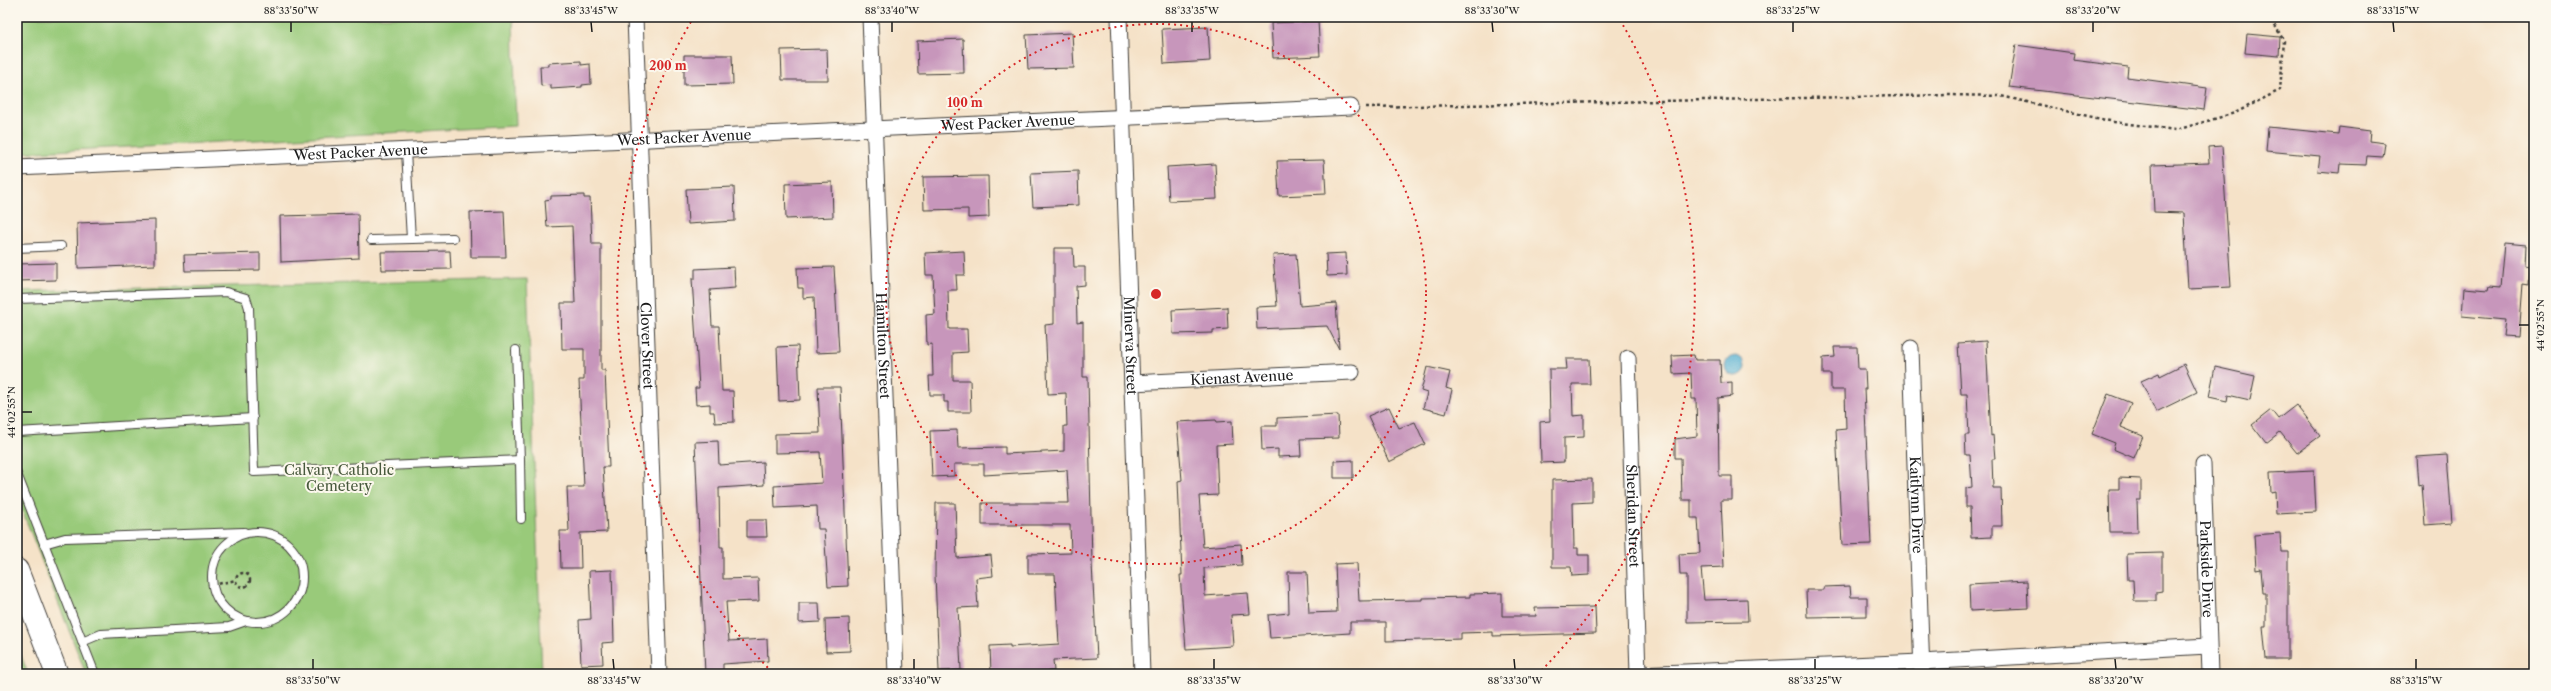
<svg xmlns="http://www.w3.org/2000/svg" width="2551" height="691" font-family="'Libre Caslon Text',serif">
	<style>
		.green { fill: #99ca7a; stroke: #5a734b }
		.water { fill: #52afd1; stroke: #376676 }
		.building { fill: #c796bb }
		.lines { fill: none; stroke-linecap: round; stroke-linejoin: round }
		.lane-casing { stroke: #3d3a36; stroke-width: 10 }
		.street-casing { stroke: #3d3a36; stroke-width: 17 }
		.primary-casing { stroke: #3d3a36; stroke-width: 24 }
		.path { stroke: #3d3a36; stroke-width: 2.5; stroke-dasharray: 3 3; stroke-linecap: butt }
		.lane { stroke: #fff; stroke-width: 8 }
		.street { stroke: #fff; stroke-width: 15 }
		.primary { stroke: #fff; stroke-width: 22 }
		.ticks { fill: none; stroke: #1c1c1c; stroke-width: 1.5 }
		.ring { fill: none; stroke: #d62828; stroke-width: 2; stroke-dasharray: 2 4 }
		.labels { text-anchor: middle; stroke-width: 4; stroke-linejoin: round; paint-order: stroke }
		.street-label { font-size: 14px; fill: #1c1c1c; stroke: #fbf7ec }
		.park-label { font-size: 14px; fill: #48593d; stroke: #fbf7ec }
		.centre { fill: #d62828; stroke: #fbf7ec; stroke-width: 2 }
		.ring-label { font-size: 12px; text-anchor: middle; font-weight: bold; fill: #d62828; stroke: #fbf7ec; stroke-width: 4; stroke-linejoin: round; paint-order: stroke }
		.neatline { fill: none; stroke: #1c1c1c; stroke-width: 1.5 }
		.ticks-label { font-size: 10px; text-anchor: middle; fill: #1c1c1c }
	</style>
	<rect width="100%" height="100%" fill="#fbf7ec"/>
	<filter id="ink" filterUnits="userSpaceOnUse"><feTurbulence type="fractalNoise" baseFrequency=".025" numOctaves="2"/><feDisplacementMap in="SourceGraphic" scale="8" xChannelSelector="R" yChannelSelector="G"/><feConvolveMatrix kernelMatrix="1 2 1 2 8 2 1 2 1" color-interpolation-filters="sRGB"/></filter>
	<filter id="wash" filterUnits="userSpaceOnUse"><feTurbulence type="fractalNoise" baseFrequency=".012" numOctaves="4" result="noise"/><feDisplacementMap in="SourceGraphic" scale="16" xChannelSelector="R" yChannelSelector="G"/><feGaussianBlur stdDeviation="0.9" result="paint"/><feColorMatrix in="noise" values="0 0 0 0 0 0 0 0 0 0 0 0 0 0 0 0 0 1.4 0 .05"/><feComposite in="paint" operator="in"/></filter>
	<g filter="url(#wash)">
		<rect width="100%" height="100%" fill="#f5e2c8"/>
		<g class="green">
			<polygon points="17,17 513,17 516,126 17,153"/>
			<polygon points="527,279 542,674 86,674 17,497 17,291"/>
			<polygon points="17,645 28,674 17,674"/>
		</g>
		<circle class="water" cx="1735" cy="366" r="10"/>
		<g id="blocks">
			<g class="building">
				<polygon points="1318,21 1320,56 1273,58 1271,23"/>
				<polygon points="1208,27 1210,61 1164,64 1162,29"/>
				<polygon points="1072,33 1074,68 1028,69 1026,35"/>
				<polygon points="2247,34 2280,37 2279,56 2245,53"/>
				<polygon points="963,39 964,73 918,74 917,41"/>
				<polygon points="2016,45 2074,53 2073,60 2128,67 2127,77 2207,88 2204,110 2009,87"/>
				<polygon points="827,49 828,80 782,80 781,50"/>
				<polygon points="684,55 732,55 733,84 684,85"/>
				<polygon points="581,61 581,65 590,64 591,84 582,85 582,87 551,89 551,85 541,86 540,66 548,66 548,63"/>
				<polygon points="2268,127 2338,134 2339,127 2370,131 2369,141 2385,143 2383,157 2367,156 2366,165 2340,164 2339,173 2318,171 2320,156 2266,151"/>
				<polygon points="2222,146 2231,287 2188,289 2184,213 2154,212 2152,165 2209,163 2208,147"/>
				<polygon points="1324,160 1326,194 1279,196 1277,161"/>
				<polygon points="1215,164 1217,199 1169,201 1167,167"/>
				<polygon points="1078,171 1079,205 1033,207 1031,173"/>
				<polygon points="988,176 989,217 968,218 968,209 924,210 923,177"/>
				<polygon points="832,182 833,217 786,219 785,184"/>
				<polygon points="734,187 735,221 688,224 686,189"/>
				<polygon points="584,195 584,198 590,198 592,244 601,244 601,370 605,370 609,467 603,467 607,532 580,533 581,568 561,568 560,531 569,531 567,487 584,487 579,380 584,380 584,349 562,349 561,303 575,303 572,226 547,227 545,200 551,199 551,196"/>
				<polygon points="504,211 506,257 471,257 470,212"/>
				<polygon points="358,214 359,258 281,262 280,216"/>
				<polygon points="155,220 155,265 78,268 77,223"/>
				<polygon points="2505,243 2526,245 2525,265 2530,266 2529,285 2523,284 2519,337 2503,336 2505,320 2462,316 2464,288 2489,290 2490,286 2501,287"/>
				<polygon points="1054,248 1073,248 1074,267 1085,267 1085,285 1076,286 1077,323 1083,322 1083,377 1088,377 1092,564 1097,658 1053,660 1054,671 991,673 990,646 1010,645 1010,647 1059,644 1055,574 1028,574 1028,554 1071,553 1070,525 982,525 982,503 1069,503 1067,470 984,475 984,464 954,464 954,476 932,477 930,431 957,430 958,448 1005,447 1005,454 1064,451 1064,426 1067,426 1066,393 1048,394 1046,344 1045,325 1054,324"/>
				<polygon points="450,251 451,269 382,270 381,252"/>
				<polygon points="964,251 965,275 956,275 957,290 948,290 949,329 967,329 968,352 953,353 953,380 970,380 971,412 948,412 948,402 944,402 944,395 930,395 929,376 933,376 932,344 927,345 926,315 935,314 933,275 926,275 925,253"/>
				<polygon points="260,253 260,270 185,271 184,255"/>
				<polygon points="1346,253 1347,275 1327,276 1326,254"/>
				<polygon points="1296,254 1300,306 1336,303 1339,349 1327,326 1257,329 1256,307 1277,306 1273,255"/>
				<polygon points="56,263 56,280 17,281 17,264"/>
				<polygon points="734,267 735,288 710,290 712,326 719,326 722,391 733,391 734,422 715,423 714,412 710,412 710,404 696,405 695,388 699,388 692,279 695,279 695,269"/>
				<polygon points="834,267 839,352 816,353 814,297 803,298 803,288 798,288 797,268"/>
				<polygon points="1227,307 1228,329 1213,330 1213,333 1173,334 1172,310"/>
				<polygon points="1986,341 1991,436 1993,435 1995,459 1992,459 1993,488 2001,488 2002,526 1992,526 1992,537 1971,538 1970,507 1966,507 1966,488 1972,487 1970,455 1966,455 1965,435 1969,435 1967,394 1961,394 1958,343"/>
				<polygon points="798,346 800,400 779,401 777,347"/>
				<polygon points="1834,347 1857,347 1858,369 1865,369 1866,389 1864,389 1871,544 1842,545 1836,430 1846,429 1845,390 1831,390 1831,374 1823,374 1823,358 1835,357"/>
				<polygon points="1694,355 1695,360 1720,360 1721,383 1732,382 1732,396 1718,398 1719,476 1732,476 1732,500 1721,500 1724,567 1701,568 1704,600 1747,599 1748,621 1687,622 1687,575 1680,575 1679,554 1700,553 1698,518 1691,518 1691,500 1682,500 1681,458 1675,458 1675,439 1697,436 1696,399 1692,399 1691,373 1673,374 1672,356"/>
				<polygon points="1566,359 1589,359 1590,384 1572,384 1573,416 1584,415 1584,437 1564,438 1564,462 1541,463 1540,422 1550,421 1549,369 1567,369"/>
				<polygon points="2184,364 2197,392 2156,412 2141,381 2159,373 2160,376"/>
				<polygon points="1427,367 1450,372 1446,388 1452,390 1446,414 1423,408 1427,393 1421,391"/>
				<polygon points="2215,367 2255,376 2250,400 2228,395 2227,401 2209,397"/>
				<polygon points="818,387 840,387 848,586 828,587 824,529 818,529 817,506 775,508 774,486 822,483 820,452 775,453 775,434 820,433"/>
				<polygon points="2108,394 2131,403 2121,427 2143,436 2134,458 2113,449 2115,443 2092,434"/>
				<polygon points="2296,405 2320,436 2297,453 2280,432 2266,443 2252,425 2271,410 2278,419"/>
				<polygon points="1389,407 1399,428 1415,422 1425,444 1389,462 1368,416"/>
				<polygon points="1338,415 1339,438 1300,439 1301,456 1278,457 1278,449 1262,450 1261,426 1277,426 1277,418"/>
				<polygon points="1216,420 1217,422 1232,421 1233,444 1216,445 1218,495 1199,496 1203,547 1241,544 1242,565 1204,568 1205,596 1248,593 1250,614 1231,615 1233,646 1186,649 1180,575 1182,575 1178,481 1182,480 1177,422"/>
				<polygon points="718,441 719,465 763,462 764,485 719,488 720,547 723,547 723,579 758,578 759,601 726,602 729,641 767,639 768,661 723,664 723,674 705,674 695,442"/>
				<polygon points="2447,455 2452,523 2425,525 2422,484 2419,485 2417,457"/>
				<polygon points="1353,460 1353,478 1334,478 1334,461"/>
				<polygon points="2314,471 2316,512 2276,514 2275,492 2271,493 2270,473"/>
				<polygon points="2119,478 2141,479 2141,500 2137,500 2138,532 2110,532 2109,489 2119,489"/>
				<polygon points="1592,479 1592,502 1573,503 1574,548 1578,548 1578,555 1589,555 1589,575 1572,576 1571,567 1552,567 1552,480"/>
				<polygon points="936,503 955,503 957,558 991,555 993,576 976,578 978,607 958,608 961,670 939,671 935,575"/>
				<polygon points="747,520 766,520 767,537 747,537"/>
				<polygon points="2280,533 2281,552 2288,552 2288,659 2266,659 2263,626 2266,626 2266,593 2263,593 2261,569 2256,570 2254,535"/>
				<polygon points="2162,553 2162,591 2156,592 2156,601 2134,601 2133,580 2128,580 2127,554"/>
				<polygon points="1357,563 1359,601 1422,600 1422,598 1470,597 1470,594 1502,593 1502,616 1536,616 1535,608 1595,607 1596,633 1493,636 1493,632 1461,633 1461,639 1386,641 1386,622 1350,622 1350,633 1270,638 1268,615 1289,613 1288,572 1307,572 1309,613 1337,612 1335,564"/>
				<polygon points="612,570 614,642 602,643 603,664 581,665 579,620 591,619 589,571"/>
				<polygon points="2027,581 2028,608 1970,611 1969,584"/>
				<polygon points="1850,586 1851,597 1867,597 1867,616 1807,617 1806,590 1824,590 1824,587"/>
				<polygon points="799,603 819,603 820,622 799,623"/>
				<polygon points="849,618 850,651 826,652 825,619"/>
			</g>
		</g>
	</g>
	<g filter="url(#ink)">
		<use href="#blocks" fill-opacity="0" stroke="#3d3a36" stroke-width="1"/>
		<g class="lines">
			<g class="lane-casing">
				<g id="lane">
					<polyline points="406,151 411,239"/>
					<polyline points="371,240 453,238"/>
					<polyline points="17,248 61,246"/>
					<polyline points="17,299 226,292 246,298 249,308 254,472 520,460 521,519"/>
					<polyline points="516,350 520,460"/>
					<polyline points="17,432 253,418"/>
					<polyline points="17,474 95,674"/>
					<circle cx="257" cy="577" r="45"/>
					<polyline points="44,544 65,538 244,532"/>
					<polyline points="82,642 101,634 229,627 246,621"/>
				</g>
			</g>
			<g class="street-casing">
				<g id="street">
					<path id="s1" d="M635,17L659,674"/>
					<path id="s2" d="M870,17L896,674"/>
					<path id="s3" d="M1119,17L1142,674"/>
					<path id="s4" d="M17,168L1351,107"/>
					<path id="s5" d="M1911,348L1922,674"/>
					<path id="s6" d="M1628,358L1638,674"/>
					<path id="s7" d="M1132,383L1352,372"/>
					<path id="s8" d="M2203,464L2210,674"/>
					<polyline points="1636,674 1921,662 2208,646"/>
				</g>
			</g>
			<g class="primary-casing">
				<polyline id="primary" points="17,570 57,674"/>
			</g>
			<g class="path">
				<polyline points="1366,107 1949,95 2001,96 2114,122 2176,130 2235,113 2280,90 2284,41 2270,17"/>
				<circle cx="243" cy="580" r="7"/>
				<polyline points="213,585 236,580"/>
			</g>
			<use href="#lane" class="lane"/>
			<use href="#street" class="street"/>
			<use href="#primary" class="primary"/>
		</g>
	</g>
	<path class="ticks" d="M291,22V32M591,22L592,32M892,22V32M1192,22V32M1492,22L1493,32M1793,22V32M2093,22V32M2393,22L2394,32M2519,325H2529M22,412H32M313,659V669M613,659L614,669M914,659V669M1214,659V669M1514,659L1515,669M1815,659V669M2115,659L2116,669M2416,659V669"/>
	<g class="ring">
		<circle cx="1156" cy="294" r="270"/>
		<path d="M772 672A539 539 0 0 1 692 20M1620 20A539 539 0 0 1 1540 672"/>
	</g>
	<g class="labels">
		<g class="street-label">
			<text dy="5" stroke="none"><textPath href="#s4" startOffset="992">West Packer Avenue</textPath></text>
			<text dy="5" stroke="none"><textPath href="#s4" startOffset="668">West Packer Avenue</textPath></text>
			<text dy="5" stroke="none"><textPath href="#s4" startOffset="344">West Packer Avenue</textPath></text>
			<text dy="5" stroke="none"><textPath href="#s1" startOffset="329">Clover Street</textPath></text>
			<text dy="5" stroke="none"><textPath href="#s2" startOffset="329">Hamilton Street</textPath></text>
			<text dy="5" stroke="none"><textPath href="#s3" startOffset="329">Minerva Street</textPath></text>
			<text dy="5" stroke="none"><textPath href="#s7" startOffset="110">Kienast Avenue</textPath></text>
			<text dy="5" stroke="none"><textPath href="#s5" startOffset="157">Kaitlynn Drive</textPath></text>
			<text dy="5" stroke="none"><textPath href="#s6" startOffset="158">Sheridan Street</textPath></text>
			<text dy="5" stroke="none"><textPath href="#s8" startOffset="105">Parkside Drive</textPath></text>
		</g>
		<g class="park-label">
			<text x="339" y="475">Calvary Catholic<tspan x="339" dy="16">Cemetery</tspan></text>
		</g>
	</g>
	<circle cx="1156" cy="294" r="6" class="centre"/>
	<g class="ring-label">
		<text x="668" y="70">200 m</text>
		<text x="965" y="107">100 m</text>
	</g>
	<rect width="2551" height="691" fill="none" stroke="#fbf7ec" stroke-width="44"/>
	<rect x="22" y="22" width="2507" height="647" class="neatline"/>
	<g class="ticks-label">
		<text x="291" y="14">88°33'50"W</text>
		<text x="591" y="14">88°33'45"W</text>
		<text x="892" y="14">88°33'40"W</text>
		<text x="1192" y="14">88°33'35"W</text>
		<text x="1492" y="14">88°33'30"W</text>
		<text x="1793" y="14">88°33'25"W</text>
		<text x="2093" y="14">88°33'20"W</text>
		<text x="2393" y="14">88°33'15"W</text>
		<text transform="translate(2540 325) rotate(-90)" y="4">44°02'55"N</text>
		<text transform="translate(11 412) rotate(-90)" y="4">44°02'55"N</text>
		<text x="313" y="684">88°33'50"W</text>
		<text x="614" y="684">88°33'45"W</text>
		<text x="914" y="684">88°33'40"W</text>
		<text x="1214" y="684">88°33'35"W</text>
		<text x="1515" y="684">88°33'30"W</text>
		<text x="1815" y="684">88°33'25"W</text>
		<text x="2116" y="684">88°33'20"W</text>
		<text x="2416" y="684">88°33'15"W</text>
	</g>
</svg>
